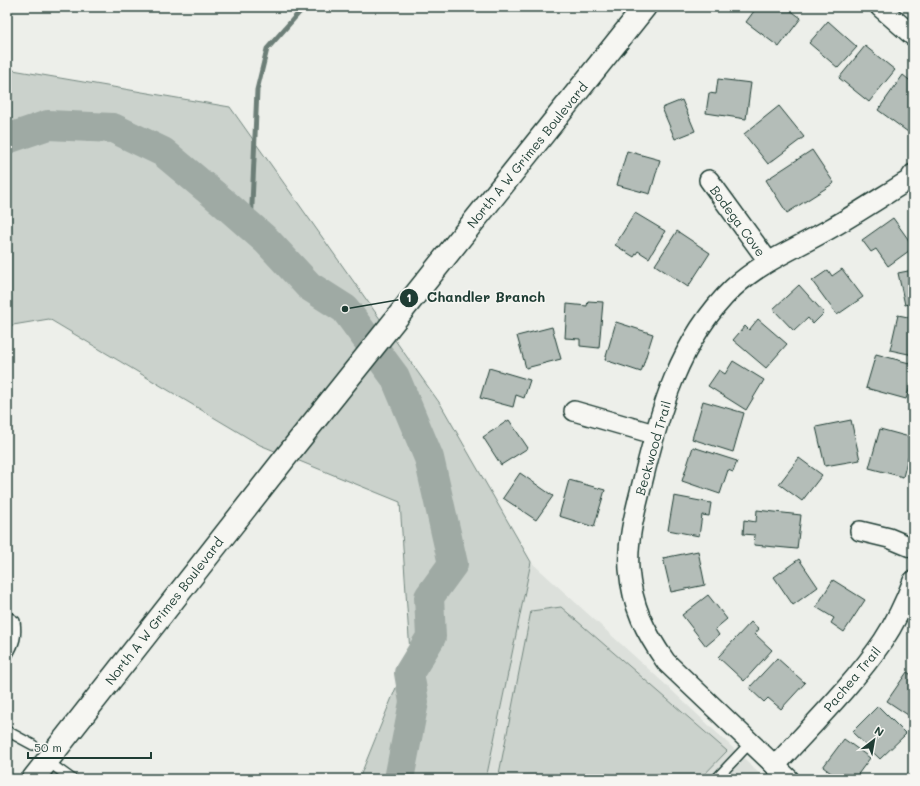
<svg xmlns="http://www.w3.org/2000/svg" width="920" height="786" font-family="Mali,sans-serif">
	<style>
		.built { fill: #dce0db }
		.green { fill: #cbd2cc; stroke: #758880 }
		.lines { fill: none; stroke-linecap: round; stroke-linejoin: round }
		.stream { stroke: #6c7e77; stroke-width: 5 }
		.river { stroke: #9faaa4; stroke-width: 30 }
		.building { fill: #b4bdb8; stroke: #1f3d34 }
		.service-casing { stroke: #1f3d34; stroke-width: 12 }
		.minor-casing { stroke: #1f3d34; stroke-width: 22 }
		.secondary-casing { stroke: #1f3d34; stroke-width: 25 }
		.service { stroke: #f6f6f2; stroke-width: 9 }
		.minor { stroke: #f6f6f2; stroke-width: 19 }
		.secondary { stroke: #f6f6f2; stroke-width: 22 }
		.labels { text-anchor: middle; stroke-width: 3; stroke-linejoin: round; paint-order: stroke }
		.street-label { font-size: 13px; fill: #1f3d34; stroke: #f6f6f2 }
		.leader { fill: none; stroke: #1f3d34; stroke-width: 1.5 }
		.callout-dot { fill: #1f3d34; stroke: #f6f6f2; stroke-width: 1.5 }
		.mark-label { font-size: 12px; text-anchor: middle; font-weight: bold; fill: #fff }
		.callout-label { font-size: 14px; text-anchor: middle; font-weight: bold; fill: #1f3d34; stroke: #f6f6f2; stroke-width: 3; stroke-linejoin: round; paint-order: stroke }
	</style>
	<rect width="100%" height="100%" fill="#edefea"/>
	<filter id="ink" filterUnits="userSpaceOnUse"><feTurbulence type="fractalNoise" baseFrequency=".025" numOctaves="2"/><feDisplacementMap in="SourceGraphic" scale="8" xChannelSelector="R" yChannelSelector="G"/><feConvolveMatrix kernelMatrix="1 2 1 2 8 2 1 2 1" color-interpolation-filters="sRGB"/></filter>
	<g filter="url(#ink)">
		<polygon class="built" points="531,562 666,685 766,779 486,779"/>
		<g class="green">
			<polygon points="7,69 230,107 441,405 531,562 486,779 359,779 410,653 400,502 260,445 49,319 7,326"/>
			<polygon points="561,607 727,751 700,779 498,779 531,611"/>
		</g>
		<g class="lines">
			<polyline class="stream" points="251,227 257,90 267,49 304,7"/>
			<polyline class="river" points="7,139 48,125 113,128 163,152 224,203 267,241 309,286 345,309 395,377 429,458 453,564 429,597 431,637 409,673 414,702 399,779"/>
		</g>
		<g class="building">
			<polygon points="757,7 786,7 801,18 779,47 746,22"/>
			<polygon points="828,21 857,47 838,68 809,43"/>
			<polygon points="865,46 895,70 869,102 839,78"/>
			<polygon points="903,75 913,83 913,125 908,132 878,110"/>
			<polygon points="718,79 751,83 746,119 706,113 709,93 716,94"/>
			<polygon points="682,100 695,131 675,139 662,108"/>
			<polygon points="779,106 804,137 768,164 744,134"/>
			<polygon points="812,150 834,183 787,213 766,180"/>
			<polygon points="627,151 660,160 650,194 617,185"/>
			<polygon points="635,213 665,231 649,258 638,251 634,257 615,245"/>
			<polygon points="893,218 913,246 913,248 888,266 876,249 871,252 862,240"/>
			<polygon points="677,231 710,253 688,287 655,265"/>
			<polygon points="842,269 863,297 837,315 812,281 828,270 832,276"/>
			<polygon points="913,270 913,303 905,305 898,273"/>
			<polygon points="799,285 824,313 813,324 808,318 794,331 773,309"/>
			<polygon points="588,301 603,302 599,348 580,346 580,339 565,338 567,304 587,306"/>
			<polygon points="898,315 913,318 913,355 890,350"/>
			<polygon points="758,319 787,344 766,368 733,340 745,326 749,330"/>
			<polygon points="616,322 653,334 641,372 605,360"/>
			<polygon points="552,327 561,359 526,368 517,336"/>
			<polygon points="876,354 913,364 913,381 912,381 906,399 866,388"/>
			<polygon points="733,361 764,380 746,410 708,386 719,370 725,374"/>
			<polygon points="489,368 530,380 524,398 516,395 513,407 480,398"/>
			<polygon points="703,401 744,413 733,452 692,439"/>
			<polygon points="509,420 528,448 501,465 483,437"/>
			<polygon points="851,420 860,460 825,466 816,427"/>
			<polygon points="880,429 913,438 903,477 869,468"/>
			<polygon points="693,447 737,461 733,472 728,470 720,494 682,481"/>
			<polygon points="799,458 822,475 802,501 779,484"/>
			<polygon points="520,473 553,496 536,520 503,498"/>
			<polygon points="569,480 605,490 594,527 559,516"/>
			<polygon points="674,496 711,503 709,516 702,515 699,536 668,530"/>
			<polygon points="757,510 801,515 797,549 754,545 755,535 743,534 744,520 756,522"/>
			<polygon points="698,551 705,585 671,592 663,558"/>
			<polygon points="799,559 818,587 793,605 774,577"/>
			<polygon points="833,580 865,600 844,632 831,623 834,618 816,607"/>
			<polygon points="708,595 727,619 715,629 719,635 706,646 682,615"/>
			<polygon points="751,622 759,629 755,634 772,650 744,681 718,657"/>
			<polygon points="777,658 805,683 781,709 768,698 764,702 749,688"/>
			<polygon points="907,672 913,676 913,714 911,717 887,701"/>
			<polygon points="878,706 906,734 880,759 852,732"/>
			<polygon points="844,739 870,758 856,777 859,779 839,779 823,767"/>
		</g>
		<g class="lines">
			<g class="service-casing">
				<g id="service">
					<path d="M7,616L15,621C17,636 15,643 7,656"/>
					<polyline points="7,731 33,745"/>
					<polyline points="47,761 72,779"/>
					<polyline points="716,779 751,742"/>
				</g>
			</g>
			<g class="minor-casing">
				<g id="minor">
					<polyline points="880,7 913,36"/>
					<polyline points="709,180 768,261"/>
					<polyline points="574,411 654,434"/>
					<polyline points="860,531 889,538 913,548"/>
					<path d="M775,766C812,725 852,686 883,641C895,623 905,602 913,581"/>
					<path d="M789,779L666,662C645,632 632,606 629,569C627,540 635,512 642,484C659,413 679,340 733,288C762,261 799,247 833,227C859,212 883,196 909,180L913,174"/>
				</g>
			</g>
			<g class="secondary-casing">
				<polyline id="secondary" points="33,779 296,444 645,7"/>
			</g>
			<use href="#service" class="service"/>
			<use href="#minor" class="minor"/>
			<use href="#secondary" class="secondary"/>
		</g>
	</g>
	<g class="labels">
		<g class="street-label">
			<text transform="translate(527 155) rotate(-51)" y="5">North A W Grimes Boulevard</text>
			<text transform="translate(738 221) rotate(54)" y="5">Bodega Cove</text>
			<text transform="translate(653 448) rotate(-74)" y="5">Beckwood Trail</text>
			<text transform="translate(164 611) rotate(-52)" y="5">North A W Grimes Boulevard</text>
			<text transform="translate(852 679) rotate(-50)" y="5">Pachea Trail</text>
		</g>
	</g>
	<path class="leader" d="M345 309L409 298"/>
	<g class="callout-dot">
		<circle cx="345" cy="309" r="4"/>
		<circle cx="409" cy="298" r="10"/>
	</g>
	<g class="mark-label">
		<text x="409" y="302">1</text>
	</g>
	<g class="callout-label">
		<text x="486" y="302">Chandler Branch</text>
	</g>
	<rect width="920" height="786" fill="none" stroke="#f6f6f2" stroke-width="24"/>
	<rect x="12" y="12" width="896" height="762" fill="none" stroke="#1f3d34" stroke-width="1.5" filter="url(#ink)"/>
	<g transform="translate(874 740) rotate(31)" stroke="#f6f6f2" stroke-width="3" paint-order="stroke">
	<path d="M0-3L7 15L0 10L-7 15Z" fill="#1f3d34"/>
	<text y="-6" font-size="11" font-weight="bold" text-anchor="middle" fill="#1f3d34">N</text>
	</g>
	<path d="M28 752v6h123v-6" fill="none" stroke="#1f3d34" stroke-width="2"/>
	<text x="34" y="752" font-size="12" fill="#1f3d34" stroke="#f6f6f2" stroke-width="3" paint-order="stroke">50 m</text>
</svg>
